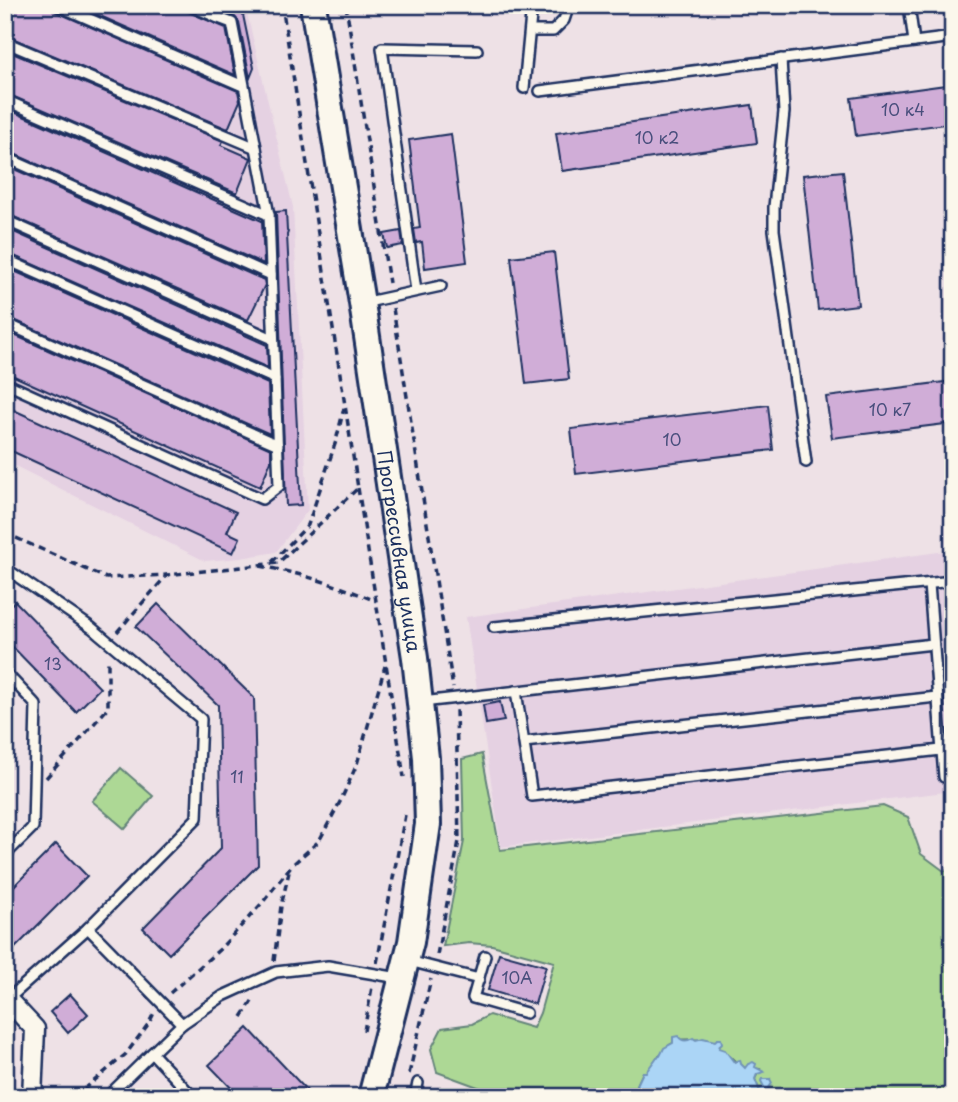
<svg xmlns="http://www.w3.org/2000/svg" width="958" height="1102" font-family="'Playpen Sans',sans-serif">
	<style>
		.built { fill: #e5d1e2 }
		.green { fill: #add895; stroke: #64847a; stroke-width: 2 }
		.water { fill: #abd5f6; stroke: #7193b9; stroke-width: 2 }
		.building { fill: #d0add7; stroke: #1b2f5e; stroke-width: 2 }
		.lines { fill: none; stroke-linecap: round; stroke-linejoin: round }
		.lane-casing { stroke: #1b2f5e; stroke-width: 14 }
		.street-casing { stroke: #1b2f5e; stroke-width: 23 }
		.secondary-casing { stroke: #1b2f5e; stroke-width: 30 }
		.path { stroke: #1b2f5e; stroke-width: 3.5; stroke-dasharray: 7 5; stroke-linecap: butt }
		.lane { stroke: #fbf7ec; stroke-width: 9 }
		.street { stroke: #fbf7ec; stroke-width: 18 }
		.secondary { stroke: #fbf7ec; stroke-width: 24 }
		.labels { text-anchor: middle; stroke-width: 5; stroke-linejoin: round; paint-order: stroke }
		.number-label { font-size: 16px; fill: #484e7c }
		.street-label { font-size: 19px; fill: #1b2f5e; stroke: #fbf7ec }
	</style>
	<rect width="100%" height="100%" fill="#eee1e6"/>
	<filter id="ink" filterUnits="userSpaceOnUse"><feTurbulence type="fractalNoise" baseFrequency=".0143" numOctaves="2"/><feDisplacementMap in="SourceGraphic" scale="14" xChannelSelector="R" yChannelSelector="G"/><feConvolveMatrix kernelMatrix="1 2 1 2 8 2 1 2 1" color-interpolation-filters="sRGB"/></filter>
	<g filter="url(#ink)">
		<g class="built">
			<polygon points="5,5 245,5 293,207 308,510 276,552 241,558 205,561 5,461"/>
			<polygon points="953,550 953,791 501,847 466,617"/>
		</g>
		<g class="green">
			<path d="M482,754L500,850L883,806L908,817L921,854L944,871L953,869V1097H794L793,1095L783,1094L775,1096L767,1091L770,1079L762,1080L765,1087L759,1089L755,1079L760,1069L747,1067L745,1068C735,1062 729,1054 719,1048L720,1045C711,1038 684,1039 673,1040V1043C664,1046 664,1055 657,1057L651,1067L646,1072H643L637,1085L639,1089L637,1097H497V1094L437,1072L431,1049L442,1028L472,1024L489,1015L533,1028L540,1013L554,962L492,945L469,943L443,946L464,841L462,759Z"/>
			<polygon points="121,768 153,796 125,829 92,801"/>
		</g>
		<path class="water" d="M678,1036C682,1042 688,1041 693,1038L696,1040L703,1038L715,1041L717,1039H721L722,1043L720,1045L719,1048L725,1050L734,1062L740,1060L741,1064L745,1068L748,1064L753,1062L756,1064L755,1067L764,1072L757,1074L755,1079L759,1089L764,1087L761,1081L762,1079H770L772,1083L767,1091L773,1096H780L787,1091L794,1097H644L643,1093L637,1097L639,1089L637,1085L643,1072H646L657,1057L660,1056L664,1048L673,1043V1037Z"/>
		<g class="building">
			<polygon points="5,5 50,5 54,11 238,91 240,101 228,129 5,35"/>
			<polygon points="75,5 182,5 186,11 226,28 235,75"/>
			<polygon points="228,5 238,5 246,9 243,15 254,68 250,78 239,22 235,17 225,13"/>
			<polygon points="5,50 223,141 221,145 251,158 237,193 5,93"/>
			<polygon points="953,84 953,123 856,136 851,98"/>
			<polygon points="752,105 757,143 562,171 556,133"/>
			<polygon points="5,108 262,221 264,264 5,150"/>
			<polygon points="451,134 467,262 425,268 422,242 416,243 414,229 420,228 409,140"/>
			<polygon points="5,165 264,280 265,285 248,320 5,213"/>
			<polygon points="843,171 858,305 818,310 803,175"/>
			<polygon points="286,211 287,231 288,232 287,235 301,505 286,506 276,212"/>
			<polygon points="5,228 267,345 268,368 5,252"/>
			<polygon points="401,231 403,245 387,248 384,234"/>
			<polygon points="554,252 569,379 526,384 511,257"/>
			<polygon points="5,267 268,384 270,434 5,316"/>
			<polygon points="5,331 271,449 271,461 260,487 5,372"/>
			<polygon points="953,381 953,423 832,438 826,397"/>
			<polygon points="768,405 773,450 576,474 571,429"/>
			<polygon points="5,406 236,512 227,532 240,538 233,553 5,448"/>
			<polygon points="15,601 100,688 76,712 5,639 5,610"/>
			<polygon points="158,604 254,698 258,865 169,954 143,928 221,848 218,705 136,627"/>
			<polygon points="500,702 504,721 486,724 483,705"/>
			<polygon points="56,844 87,876 5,958 5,895"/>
			<polygon points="499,953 546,966 535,1004 488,990"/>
			<polygon points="70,994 88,1014 68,1033 50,1012"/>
			<polygon points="248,1028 313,1097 240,1097 209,1065"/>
		</g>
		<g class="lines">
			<g class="lane-casing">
				<g id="lane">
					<polyline points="57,5 243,86"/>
					<polyline points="189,5 216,17"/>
					<polyline points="909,5 914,42"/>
					<polyline points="531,31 553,31 564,20 569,5"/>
					<polyline points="5,42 256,148"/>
					<polyline points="781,59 784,112 774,207 774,230 806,462"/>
					<polyline points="524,88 532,5"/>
					<polyline points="540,91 953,37"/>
					<polyline points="5,100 269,215"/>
					<polyline points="5,157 271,275"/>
					<polyline points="5,220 273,339"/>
					<polyline points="5,259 275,379"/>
					<polyline points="416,291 382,48 477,50"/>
					<polyline points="363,303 441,286"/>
					<polyline points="5,323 278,445"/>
					<polyline points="5,383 262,499 279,486 269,215 232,23 216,17 221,5"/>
					<polyline points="5,568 92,628 201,719 197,818 88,928 182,1024 223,996 276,972 328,966 399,978"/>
					<polyline points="929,584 944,777"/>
					<polyline points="494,627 953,581"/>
					<polyline points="5,672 36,705 33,827 5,855"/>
					<polyline points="516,691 532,796 941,750"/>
					<polyline points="422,702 933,644"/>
					<polyline points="524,742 937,697"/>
					<polyline points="485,956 473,998 526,1013"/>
					<polyline points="409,961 479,979"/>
					<polyline points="7,1000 88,928"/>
					<polyline points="182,1024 152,1053 193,1097"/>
					<polyline points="107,1097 152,1053"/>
					<polyline points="415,1097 418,1083"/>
				</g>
			</g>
			<g class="street-casing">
				<polyline id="street" points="7,999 35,1029 32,1097"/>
			</g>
			<g class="secondary-casing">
				<g id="secondary">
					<path id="s1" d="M313,5L362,303L415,658L426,758L428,824L411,942L371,1097"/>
				</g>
			</g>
			<g class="path">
				<polyline points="346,5 389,283"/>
				<polyline points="393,308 453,688"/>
				<polyline points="358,488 404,777"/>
				<polyline points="5,533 106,578 167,575"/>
				<polyline points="272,562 308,525 336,441 344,408"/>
				<path d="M260,566C300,573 338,585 376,601"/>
				<polyline points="117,632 167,575 278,563 358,488 282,5"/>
				<polyline points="46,778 108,708 108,658"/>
				<polyline points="437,955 459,841 456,709"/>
				<polyline points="274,961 281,906 290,868"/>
				<polyline points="377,963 405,815"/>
				<polyline points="170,993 220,949 263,902 291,866 319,841 341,800 357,764 385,666"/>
				<polyline points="242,1017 254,998"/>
				<polyline points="364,1031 372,987"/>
				<polyline points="409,1074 431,979"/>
				<polyline points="75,1097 126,1054 149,1023 154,1013"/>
			</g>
			<use href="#lane" class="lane"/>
			<use href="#street" class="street"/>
			<use href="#secondary" class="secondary"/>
		</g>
	</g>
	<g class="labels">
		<g class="number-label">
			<text x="903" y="116">10 к4</text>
			<text x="657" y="144">10 к2</text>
			<text x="890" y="416">10 к7</text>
			<text x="672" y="446">10</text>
			<text x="53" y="670">13</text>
			<text x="237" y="783">11</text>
			<text x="517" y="984">10А</text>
		</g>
		<g class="street-label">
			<text dy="7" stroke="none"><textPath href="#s1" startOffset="553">Прогрессивная улица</textPath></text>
		</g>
	</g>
	<rect width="958" height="1102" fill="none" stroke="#fbf7ec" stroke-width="28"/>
	<rect x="14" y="14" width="930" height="1074" fill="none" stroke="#1b2f5e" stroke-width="2.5" filter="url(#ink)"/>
</svg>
